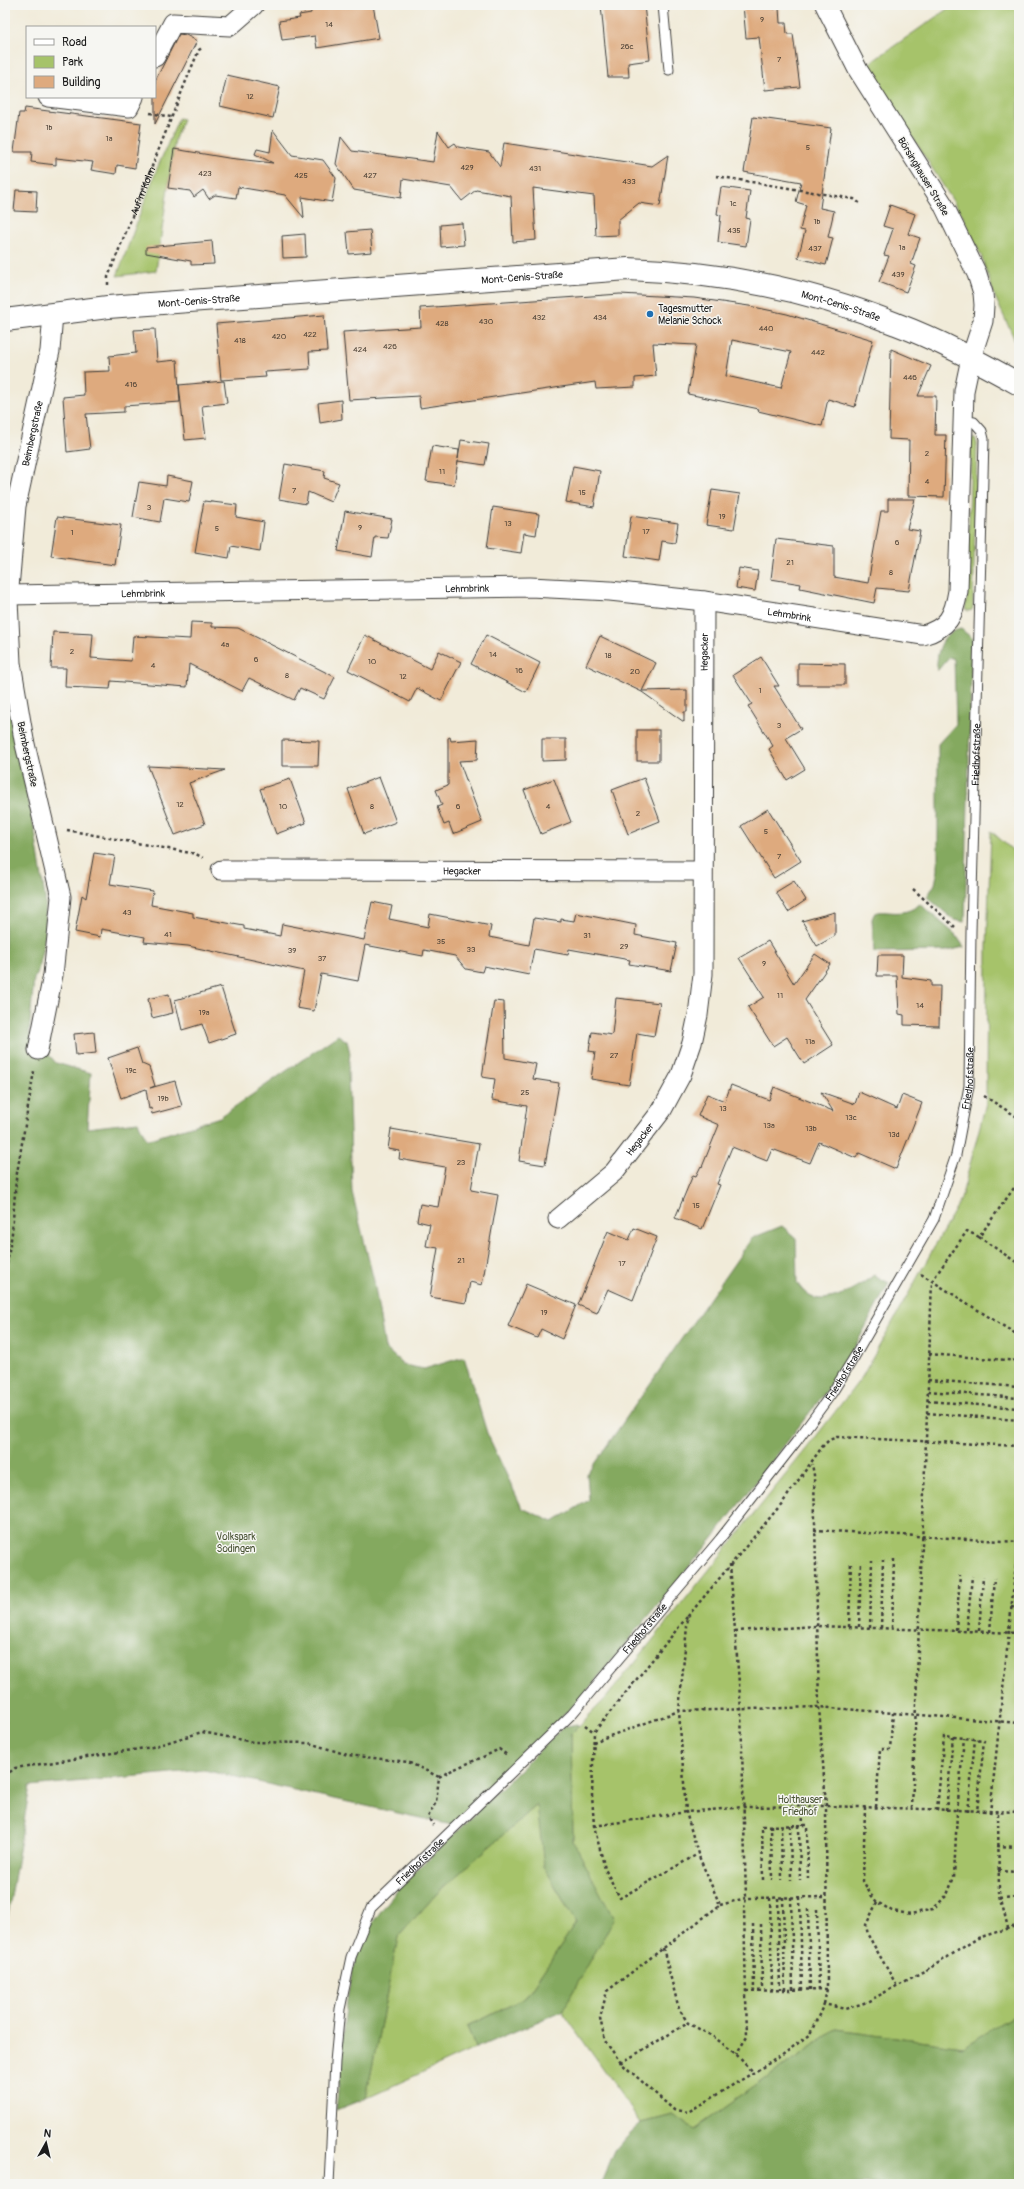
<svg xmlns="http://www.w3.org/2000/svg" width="1024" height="2189" font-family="Pangolin,sans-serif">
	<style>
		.green { fill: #a6c36a; stroke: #617043 }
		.forest { fill: #84a95e; stroke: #50623d }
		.building { fill: #deaa7e; fill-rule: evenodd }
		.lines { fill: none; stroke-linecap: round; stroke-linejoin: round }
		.service-casing { stroke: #3c3b38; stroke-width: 11 }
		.minor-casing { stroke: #3c3b38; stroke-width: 21 }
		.secondary-casing { stroke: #3c3b38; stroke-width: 24 }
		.path { stroke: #3c3b38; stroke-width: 2.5; stroke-dasharray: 3 3; stroke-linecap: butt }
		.service { stroke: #fff; stroke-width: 9 }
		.minor { stroke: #fff; stroke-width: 19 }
		.secondary { stroke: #fff; stroke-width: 22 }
		.poi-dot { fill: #1f6fb2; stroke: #f6f6f2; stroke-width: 1.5 }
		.labels { text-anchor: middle; stroke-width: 3; stroke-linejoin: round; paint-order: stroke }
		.number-label { font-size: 8px; fill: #4c4034 }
		.street-label { font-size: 10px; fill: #1c1c1c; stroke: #f6f6f2 }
		.poi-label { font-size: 10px; fill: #1c1c1c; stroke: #f6f6f2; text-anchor: start }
		.park-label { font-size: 10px; fill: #4c5637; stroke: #f6f6f2 }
	</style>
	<rect width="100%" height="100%" fill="#f6f6f2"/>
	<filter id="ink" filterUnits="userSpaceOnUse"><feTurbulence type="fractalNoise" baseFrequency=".025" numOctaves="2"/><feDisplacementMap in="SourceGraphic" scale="8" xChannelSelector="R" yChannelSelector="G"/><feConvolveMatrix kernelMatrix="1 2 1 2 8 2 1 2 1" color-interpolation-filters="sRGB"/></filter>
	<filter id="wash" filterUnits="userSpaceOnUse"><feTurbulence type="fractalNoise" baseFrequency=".012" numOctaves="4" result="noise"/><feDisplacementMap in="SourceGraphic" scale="16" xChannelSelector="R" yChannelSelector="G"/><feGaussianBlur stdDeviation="0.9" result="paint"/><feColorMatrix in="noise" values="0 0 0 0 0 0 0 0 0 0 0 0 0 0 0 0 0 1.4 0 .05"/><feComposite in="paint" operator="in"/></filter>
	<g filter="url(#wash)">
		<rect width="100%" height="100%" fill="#f1ebd9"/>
		<g class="green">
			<polygon points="953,5 1019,5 1019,355 1013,336 995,297 981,255 963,217 867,65"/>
			<polygon points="179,118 183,119 175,139 156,271 117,276 156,171"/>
			<polygon points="972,438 975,439 977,443 973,607 972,610 968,611 965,609 967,597 971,439"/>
			<polygon points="991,831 1019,856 1019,2013 963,2046 836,2029 695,2129 672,2115 641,2123 562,2011 613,1919 573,1841 571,1734 606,1698 807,1448 862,1377 961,1199 986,1103 987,947"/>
			<polygon points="538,1804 544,1866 576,1923 525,1998 467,2027 476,2048 366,2098 398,1937 440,1890"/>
		</g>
		<g class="forest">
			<path d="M961,629L972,638L965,922L954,920L927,897L935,884L938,870V744L956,724L954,659L949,657L937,671C936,654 941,632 961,629Z"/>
			<path d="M5,683L35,832L45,898L46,932L37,975L34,978L29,1034L49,1036V1055L56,1063L91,1073L87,1128L138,1122L147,1140L220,1117L338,1035L347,1041L350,1053L348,1071L352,1192L374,1281L385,1348L404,1365L424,1369L464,1357L487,1433L522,1508L553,1522L589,1500L587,1474L752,1238L782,1226L796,1238L797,1283C800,1287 804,1292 808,1295C826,1308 860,1286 874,1275L889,1283L851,1354L827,1390L713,1538L580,1699L452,1825L204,1770L30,1786L5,1932Z"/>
			<path d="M920,904L956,935L964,947L947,951L874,952L872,919L874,914C883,907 901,920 920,904Z"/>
			<path d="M577,1724L579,1726L571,1734L573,1841L614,1919L562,2011L476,2048L467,2027L525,1998L576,1923L544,1866L537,1805L440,1890L398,1937L366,2098L336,2110C342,2060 343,1975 366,1933C376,1916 388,1902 400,1887L563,1727Z"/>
			<polygon points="1019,2013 1019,2184 601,2184 616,2149 626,2137 641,2123 672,2115 695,2129 836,2029 963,2046"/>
		</g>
		<g id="blocks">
			<g class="building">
				<polygon points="310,5 373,5 379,38 317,48 315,36 282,40 279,21 300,18 299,15 311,13"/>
				<polygon points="601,5 644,5 650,60 628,63 629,77 608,77"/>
				<polygon points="743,5 774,5 774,9 779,8 780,23 786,23 787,34 793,34 800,87 765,90 759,37 746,38"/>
				<polygon points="179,34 186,35 197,41 155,124 155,81"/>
				<polygon points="227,75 280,87 273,118 220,106"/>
				<polygon points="25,108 141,123 135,168 117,165 116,174 91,170 93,162 56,158 56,165 31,162 32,152 14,152 19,113 24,113"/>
				<polygon points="753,117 831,128 820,208 834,211 828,237 833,238 826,265 798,258 805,231 800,230 806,205 796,202 801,182 744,172"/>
				<polygon points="273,130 292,155 323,160 336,178 332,202 302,197 304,218 285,195 238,187 236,198 215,195 209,199 203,190 194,197 190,191 168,188 174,149 228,158 273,163 255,154 257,149 270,152"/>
				<polygon points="438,131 449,147 455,143 458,147 489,152 500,167 504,143 652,166 668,155 660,206 639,203 618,220 618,235 596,236 594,196 533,188 536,240 513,242 511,196 476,190 462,201 451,187 403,179 401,198 354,190 336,164 341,137 352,151 433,162"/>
				<polygon points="721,187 750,191 746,218 750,219 746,246 718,242 721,215 717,214"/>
				<polygon points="16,190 37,191 36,212 14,211"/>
				<polygon points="890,205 915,214 908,234 920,238 911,264 916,266 906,292 879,282 889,256 884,255 893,229 883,226"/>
				<polygon points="462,223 464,245 441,247 440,225"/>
				<polygon points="370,230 372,252 349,254 347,232"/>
				<polygon points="305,234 306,257 283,258 282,236"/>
				<polygon points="212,241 214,264 191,265 191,261 146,253 146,247"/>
				<path d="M620,294L694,298L749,306L787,314L873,340L855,407L828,399L822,426L758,411L759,409L688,394L696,345L653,343L656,376L635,378V387L596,389L595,382L420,408L419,396L349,400L343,332L421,327L420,308ZM732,340L791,352L781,388L726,376Z"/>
				<polygon points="324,315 327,351 309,352 310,369 265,372 266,377 221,380 216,324"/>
				<polygon points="155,329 157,362 177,360 180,402 124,406 124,412 86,414 90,449 67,452 63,397 84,395 83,372 110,371 109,356 136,353 134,330"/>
				<polygon points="891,349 931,366 918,396 936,396 935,435 946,435 944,497 908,496 909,440 889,439"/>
				<polygon points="224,381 227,403 202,406 206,438 185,440 179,385"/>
				<polygon points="341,400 342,419 320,423 318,403"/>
				<polygon points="461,440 489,444 485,465 458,461 454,485 426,481 432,446 459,450 458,459"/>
				<polygon points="285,464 325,471 324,478 339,483 331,502 308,492 306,504 279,499"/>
				<polygon points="573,466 600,471 594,507 566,502"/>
				<polygon points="167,476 193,481 189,502 164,498 160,522 133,517 139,482 166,486"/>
				<polygon points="712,490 740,494 734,529 706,525"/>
				<polygon points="888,499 915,499 907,529 920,531 909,591 877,588 874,603 800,588 801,584 771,579 776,539 834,546 834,577 868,583 881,511 888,511"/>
				<polygon points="204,501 237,505 236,517 264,522 260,551 231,546 229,558 195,552"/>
				<polygon points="493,507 539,514 536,535 524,533 521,553 487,548"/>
				<polygon points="345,511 392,519 388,538 375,537 372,557 338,551"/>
				<polygon points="631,516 678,523 675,543 662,541 659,561 625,556"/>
				<polygon points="57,517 121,525 115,565 51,556"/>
				<polygon points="739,568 758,571 755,591 736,588"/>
				<polygon points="191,622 212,623 212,627 238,628 335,677 324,699 300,688 294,700 249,678 242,691 189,664 187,687 111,681 110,689 65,687 66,668 51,668 53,632 93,634 91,658 131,661 133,636 190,639"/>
				<polygon points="365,635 430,669 439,651 461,662 441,701 417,688 410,702 348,670"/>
				<polygon points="486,635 540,663 526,692 471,664"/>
				<polygon points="600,636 656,663 642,691 687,690 687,712 684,712 684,722 642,692 586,665"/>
				<polygon points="761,657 779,686 774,686 801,729 786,738 805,769 787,780 769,749 773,746 748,706 752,704 733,675"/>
				<polygon points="798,663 845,664 845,685 798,685"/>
				<rect x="637" y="730" width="22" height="31"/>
				<polygon points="450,737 451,741 478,739 477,760 459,761 482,822 453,834 449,823 444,825 437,807 442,805 436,790 448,785 448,738"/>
				<polygon points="542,739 566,739 566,760 542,761"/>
				<polygon points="282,740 319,741 318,766 282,766"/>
				<polygon points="148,766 225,770 189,783 205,824 175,835"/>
				<polygon points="379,777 396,822 364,834 348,789"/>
				<polygon points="644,778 660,821 628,834 612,790"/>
				<polygon points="290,779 306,823 276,834 260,789"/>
				<polygon points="554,779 571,822 541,834 524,790"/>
				<polygon points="768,809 801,861 774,878 741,826"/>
				<polygon points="94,853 115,856 110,884 153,891 151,905 193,913 193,917 244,926 244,929 280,936 282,924 364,940 372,902 392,906 389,919 428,927 430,914 461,920 491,926 489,937 529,945 534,918 561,922 561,919 574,921 576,913 636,925 635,935 677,943 671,971 629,964 630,960 569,949 568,955 534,949 529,975 484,966 482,972 466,969 455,956 424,950 423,956 365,945 358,981 321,974 314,1011 297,1008 304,971 188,946 144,942 145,937 101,929 100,937 75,932 82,895 86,898"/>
				<polygon points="794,881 806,900 788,912 776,892"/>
				<polygon points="835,912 835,936 817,946 802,921"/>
				<polygon points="768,941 794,984 815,954 830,964 805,1000 833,1045 804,1064 787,1037 773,1046 748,1007 764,997 739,958"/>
				<polygon points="878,955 903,955 902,977 931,981 931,986 940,986 939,1026 904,1025 904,1015 899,1014 897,976 877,976"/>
				<polygon points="221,987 236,1034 209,1043 202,1024 182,1030 175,1000"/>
				<polygon points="169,994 173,1013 152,1018 148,999"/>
				<polygon points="616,998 660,1003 654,1036 637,1033 629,1085 591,1079 595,1052 589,1051 592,1032 612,1035"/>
				<polygon points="494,1001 504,1002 505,1058 536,1064 533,1079 559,1083 545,1165 519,1161 527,1106 492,1100 495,1079 482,1077"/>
				<polygon points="94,1032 96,1053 76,1055 74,1034"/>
				<polygon points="137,1048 142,1064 149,1067 155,1086 150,1088 175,1081 182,1106 152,1114 151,1108 149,1109 146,1089 121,1098 108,1058"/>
				<polygon points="731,1085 769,1100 774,1087 833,1111 821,1092 855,1104 859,1092 897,1109 902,1095 922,1103 896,1169 859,1153 856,1158 819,1142 810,1163 772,1149 767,1161 732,1147 717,1184 720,1185 702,1229 675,1218 693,1175 696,1176 701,1166 702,1167 719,1125 698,1116 707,1094 725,1101"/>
				<polygon points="391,1129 479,1144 471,1190 498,1195 482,1285 470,1282 466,1303 430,1297 438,1248 426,1246 430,1224 417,1221 420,1204 438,1207 445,1167 399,1159 400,1151 388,1149"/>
				<polygon points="634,1228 657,1237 633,1300 608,1289 597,1313 578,1305 608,1231 629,1240"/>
				<polygon points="526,1284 576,1305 562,1339 541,1329 537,1338 508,1326"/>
			</g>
		</g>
	</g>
	<g filter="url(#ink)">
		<use href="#blocks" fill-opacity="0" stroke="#3c3b38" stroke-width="1"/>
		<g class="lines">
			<g class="service-casing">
				<g id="service">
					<polyline points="663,5 669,70"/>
					<path id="s2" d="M329,2184L335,2062L340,2009L351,1957L371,1908L572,1714L720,1539L796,1442L832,1393L855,1356L934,1219L956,1155L969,1086L971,932L984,439L982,431L974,422L962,420"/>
				</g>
			</g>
			<g class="minor-casing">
				<g id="minor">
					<polyline points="155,57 173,23 230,26 254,5"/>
					<polyline points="48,97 129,107 134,97"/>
					<path id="s3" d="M8,595L530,587L610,591L704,601L923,635C948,628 954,616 958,591L964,391L971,358L983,321L984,305L983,293L977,274L943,204L858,70L825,5"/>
					<path id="s4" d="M221,870L702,871"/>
					<path id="s5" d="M38,1050L53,975L61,897L24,740L11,663L8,600L16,506L50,351L53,314"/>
					<path id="s6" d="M558,1219L614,1172L662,1110L681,1075L692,1043L698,1015L703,974L704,601"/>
				</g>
			</g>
			<g class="secondary-casing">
				<g id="secondary">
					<path id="s7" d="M5,320L108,307L628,269C720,272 811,290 896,324C939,340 979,362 1019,384"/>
				</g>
			</g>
			<g class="path">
				<polyline points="150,113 171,117"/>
				<polyline points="716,176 854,199 862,205"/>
				<path id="s1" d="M108,285V277L188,76L199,50L203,47"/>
				<polyline points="67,830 196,854 203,858"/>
				<polyline points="913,889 955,927"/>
				<polyline points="984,1096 1019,1118"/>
				<polyline points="979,1237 1019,1264"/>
				<polyline points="921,1274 1019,1336"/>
				<polyline points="5,1276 12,1233 16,1179 34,1071"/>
				<polyline points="1015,1333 1019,1326"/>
				<polyline points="929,1354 1019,1361"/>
				<polyline points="928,1380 1019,1387"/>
				<polyline points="928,1391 1019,1398"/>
				<polyline points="928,1401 1019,1408"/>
				<polyline points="927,1413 1019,1420"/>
				<polyline points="1019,1446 837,1437 829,1440 822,1447 783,1502 688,1616 679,1711 686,1812 698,1854 720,1905 607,1991 600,2018 605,2041 621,2063 674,2110 688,2112 781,2056 810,2034 824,2004 845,2009 867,2002 935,1965 978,1938 1019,1925"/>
				<polyline points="814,1530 1019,1542"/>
				<polyline points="730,1564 741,1710 746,1898 744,1909 747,2037 736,2054"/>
				<polyline points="1011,1607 1019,1608"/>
				<polyline points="687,1617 594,1732 592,1795 594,1826 605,1869 620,1898 698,1854"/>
				<polyline points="849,1627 851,1561"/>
				<polyline points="859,1627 861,1561"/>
				<polyline points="870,1628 872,1560"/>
				<polyline points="881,1628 883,1560"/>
				<polyline points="892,1628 894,1559"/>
				<polyline points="956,1630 960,1575"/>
				<polyline points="967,1630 972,1576"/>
				<polyline points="735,1631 817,1626 1019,1633"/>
				<polyline points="979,1631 983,1577"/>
				<polyline points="990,1632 994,1578"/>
				<polyline points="585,1725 594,1732"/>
				<polyline points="593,1742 679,1711 819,1707 1019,1723"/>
				<polyline points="5,1776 15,1768 152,1747 202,1732 253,1742 309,1743 348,1755 408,1762 439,1777 436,1802 428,1817 433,1825"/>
				<path d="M439,1777C458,1766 479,1760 499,1749L507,1755"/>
				<polyline points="802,1806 803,1825"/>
				<polyline points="865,1807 863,1881 871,1895 877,1902 892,1911 911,1914 933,1909 947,1895 954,1877 957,1812 964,1738"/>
				<polyline points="876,1807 880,1749 890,1749 893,1713"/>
				<polyline points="912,1809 932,1281 967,1231 979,1237 1019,1181"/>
				<polyline points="937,1810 944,1736 984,1740 977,1812"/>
				<polyline points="946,1811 953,1737"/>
				<polyline points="968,1812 975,1739"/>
				<polyline points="990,1813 1019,1535"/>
				<polyline points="998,1813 999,1892 1008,1928"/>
				<polyline points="771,1825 772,1880"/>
				<polyline points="781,1825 782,1880"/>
				<polyline points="790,1825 791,1880"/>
				<polyline points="799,1825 800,1880"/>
				<polyline points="594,1826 686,1812 744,1807 826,1806 1019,1812"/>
				<polyline points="997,1846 1019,1847"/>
				<polyline points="998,1871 1019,1872"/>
				<polyline points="763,1880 762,1826 807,1825 808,1880"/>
				<polyline points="783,1897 785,1990"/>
				<polyline points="791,1897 793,1990"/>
				<polyline points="800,1897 802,1990"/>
				<polyline points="770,1898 772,1990"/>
				<polyline points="778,1898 780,1990"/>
				<polyline points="1000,1898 1019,1897"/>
				<polyline points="877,1902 866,1925 868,1935 897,1986"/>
				<polyline points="720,1905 746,1898 825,1897"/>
				<polyline points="808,1909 810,1990"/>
				<polyline points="817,1909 819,1990"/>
				<polyline points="753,1924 754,1991"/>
				<polyline points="761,1924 762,1990"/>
				<polyline points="663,1948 679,2009 688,2023 714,2037 736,2054 753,2073"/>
				<polyline points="746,1991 827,1989 826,1806 819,1707 814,1475 812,1464"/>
				<polyline points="824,2004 827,1989"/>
				<polyline points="621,2063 688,2023"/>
			</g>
			<use href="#service" class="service"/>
			<use href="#minor" class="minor"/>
			<use href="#secondary" class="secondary"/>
		</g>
	</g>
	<circle class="poi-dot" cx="650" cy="314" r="4"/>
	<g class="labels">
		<g class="number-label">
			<text x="762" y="22">9</text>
			<text x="329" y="27">14</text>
			<text x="627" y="49">26c</text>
			<text x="779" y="62">7</text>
			<text x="250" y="99">12</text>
			<text x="49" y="130">1b</text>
			<text x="109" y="141">1a</text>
			<text x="808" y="150">5</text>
			<text x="467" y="170">429</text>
			<text x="535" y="171">431</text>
			<text x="205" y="176">423</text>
			<text x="301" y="178">425</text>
			<text x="370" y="178">427</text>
			<text x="629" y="184">433</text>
			<text x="733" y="206">1c</text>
			<text x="817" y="224">1b</text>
			<text x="734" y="233">435</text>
			<text x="902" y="250">1a</text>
			<text x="815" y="251">437</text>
			<text x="898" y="277">439</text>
			<text x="539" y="320">432</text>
			<text x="600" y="320">434</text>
			<text x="486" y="324">430</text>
			<text x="442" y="326">428</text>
			<text x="766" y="331">440</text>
			<text x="310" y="337">422</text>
			<text x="279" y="339">420</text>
			<text x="240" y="343">418</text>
			<text x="390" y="349">426</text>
			<text x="360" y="352">424</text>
			<text x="818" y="355">442</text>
			<text x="910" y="380">446</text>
			<text x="131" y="387">416</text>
			<text x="927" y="456">2</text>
			<text x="442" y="474">11</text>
			<text x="927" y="484">4</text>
			<text x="294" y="493">7</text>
			<text x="582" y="495">15</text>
			<text x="149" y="510">3</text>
			<text x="722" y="519">19</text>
			<text x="508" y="526">13</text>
			<text x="360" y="530">9</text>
			<text x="217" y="531">5</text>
			<text x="646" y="534">17</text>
			<text x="72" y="535">1</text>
			<text x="897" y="545">6</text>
			<text x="790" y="565">21</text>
			<text x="891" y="575">8</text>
			<text x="225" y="647">4a</text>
			<text x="72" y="654">2</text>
			<text x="493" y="657">14</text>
			<text x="608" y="658">18</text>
			<text x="256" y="662">6</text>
			<text x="372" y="664">10</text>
			<text x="153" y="668">4</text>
			<text x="519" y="673">16</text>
			<text x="635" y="674">20</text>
			<text x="287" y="678">8</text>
			<text x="403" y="679">12</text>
			<text x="760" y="693">1</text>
			<text x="779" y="728">3</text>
			<text x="180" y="807">12</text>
			<text x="283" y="809">10</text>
			<text x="372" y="809">8</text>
			<text x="458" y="809">6</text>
			<text x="548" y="809">4</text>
			<text x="638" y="816">2</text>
			<text x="766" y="834">5</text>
			<text x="779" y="859">7</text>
			<text x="127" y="915">43</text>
			<text x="168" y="937">41</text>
			<text x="587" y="938">31</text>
			<text x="441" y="944">35</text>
			<text x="624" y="949">29</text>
			<text x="471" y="952">33</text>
			<text x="292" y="953">39</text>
			<text x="322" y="961">37</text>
			<text x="764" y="966">9</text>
			<text x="780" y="998">11</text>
			<text x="920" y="1008">14</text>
			<text x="204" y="1015">19a</text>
			<text x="810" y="1044">11a</text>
			<text x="614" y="1058">27</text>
			<text x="131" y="1073">19c</text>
			<text x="525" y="1095">25</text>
			<text x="163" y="1101">19b</text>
			<text x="723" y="1111">13</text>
			<text x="851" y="1120">13c</text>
			<text x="769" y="1128">13a</text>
			<text x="811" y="1131">13b</text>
			<text x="894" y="1137">13d</text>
			<text x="461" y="1165">23</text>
			<text x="696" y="1208">15</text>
			<text x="461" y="1263">21</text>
			<text x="622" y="1266">17</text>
			<text x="544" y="1315">19</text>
		</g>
		<g class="street-label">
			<text transform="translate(924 176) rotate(59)" y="4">Börsinghauser Straße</text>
			<text dy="4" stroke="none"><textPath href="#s1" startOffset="101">Auf'm Kolm</textPath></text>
			<text dy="4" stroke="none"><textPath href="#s7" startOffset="519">Mont-Cenis-Straße</textPath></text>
			<text dy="4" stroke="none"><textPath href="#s7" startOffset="195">Mont-Cenis-Straße</textPath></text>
			<text dy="4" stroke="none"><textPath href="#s7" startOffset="842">Mont-Cenis-Straße</textPath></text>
			<text dy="4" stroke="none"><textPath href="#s5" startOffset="626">Beimbergstraße</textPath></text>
			<text dy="4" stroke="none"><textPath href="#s3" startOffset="459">Lehmbrink</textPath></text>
			<text dy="4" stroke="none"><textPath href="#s3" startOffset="135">Lehmbrink</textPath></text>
			<text dy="4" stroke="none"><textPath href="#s3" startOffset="783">Lehmbrink</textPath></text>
			<text dy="4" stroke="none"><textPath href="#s6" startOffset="617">Hegacker</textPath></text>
			<text transform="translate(28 754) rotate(78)" y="4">Beimbergstraße</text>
			<text dy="4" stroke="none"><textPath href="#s2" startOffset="1645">Friedhofstraße</textPath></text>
			<text dy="4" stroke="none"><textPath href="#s4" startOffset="241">Hegacker</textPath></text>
			<text dy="4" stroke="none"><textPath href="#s2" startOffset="1321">Friedhofstraße</textPath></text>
			<text dy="4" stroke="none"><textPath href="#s6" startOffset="115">Hegacker</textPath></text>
			<text dy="4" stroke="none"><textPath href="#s2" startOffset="997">Friedhofstraße</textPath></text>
			<text dy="4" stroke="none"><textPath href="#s2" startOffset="673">Friedhofstraße</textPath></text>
			<text dy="4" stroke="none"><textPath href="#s2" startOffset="349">Friedhofstraße</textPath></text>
		</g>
		<g class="poi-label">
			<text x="658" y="312">Tagesmutter<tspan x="658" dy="12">Melanie Schock</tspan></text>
		</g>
		<g class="park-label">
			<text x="236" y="1540">Volkspark<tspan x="236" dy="12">Sodingen</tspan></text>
			<text x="800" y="1803">Holthauser<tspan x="800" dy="12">Friedhof</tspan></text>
		</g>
	</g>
	<rect width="1024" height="2189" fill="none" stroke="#f6f6f2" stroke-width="20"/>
	<rect x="26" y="26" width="130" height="72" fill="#f6f6f2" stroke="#9f9f9c"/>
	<rect x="34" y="39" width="20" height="6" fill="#ffffff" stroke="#9f9f9c"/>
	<text x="62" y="46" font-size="12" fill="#1c1c1c">Road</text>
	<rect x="34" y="56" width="20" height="12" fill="#a6c36a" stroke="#9f9f9c"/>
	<text x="62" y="66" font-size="12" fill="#1c1c1c">Park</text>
	<rect x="34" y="76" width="20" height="12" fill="#deaa7e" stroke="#9f9f9c"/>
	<text x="62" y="86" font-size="12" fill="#1c1c1c">Building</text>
	<g transform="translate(46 2143) rotate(8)" stroke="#f6f6f2" stroke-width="3" paint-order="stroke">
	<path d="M0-3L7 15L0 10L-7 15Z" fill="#1c1c1c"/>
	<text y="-6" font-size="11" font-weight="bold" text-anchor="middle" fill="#1c1c1c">N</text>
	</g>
</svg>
